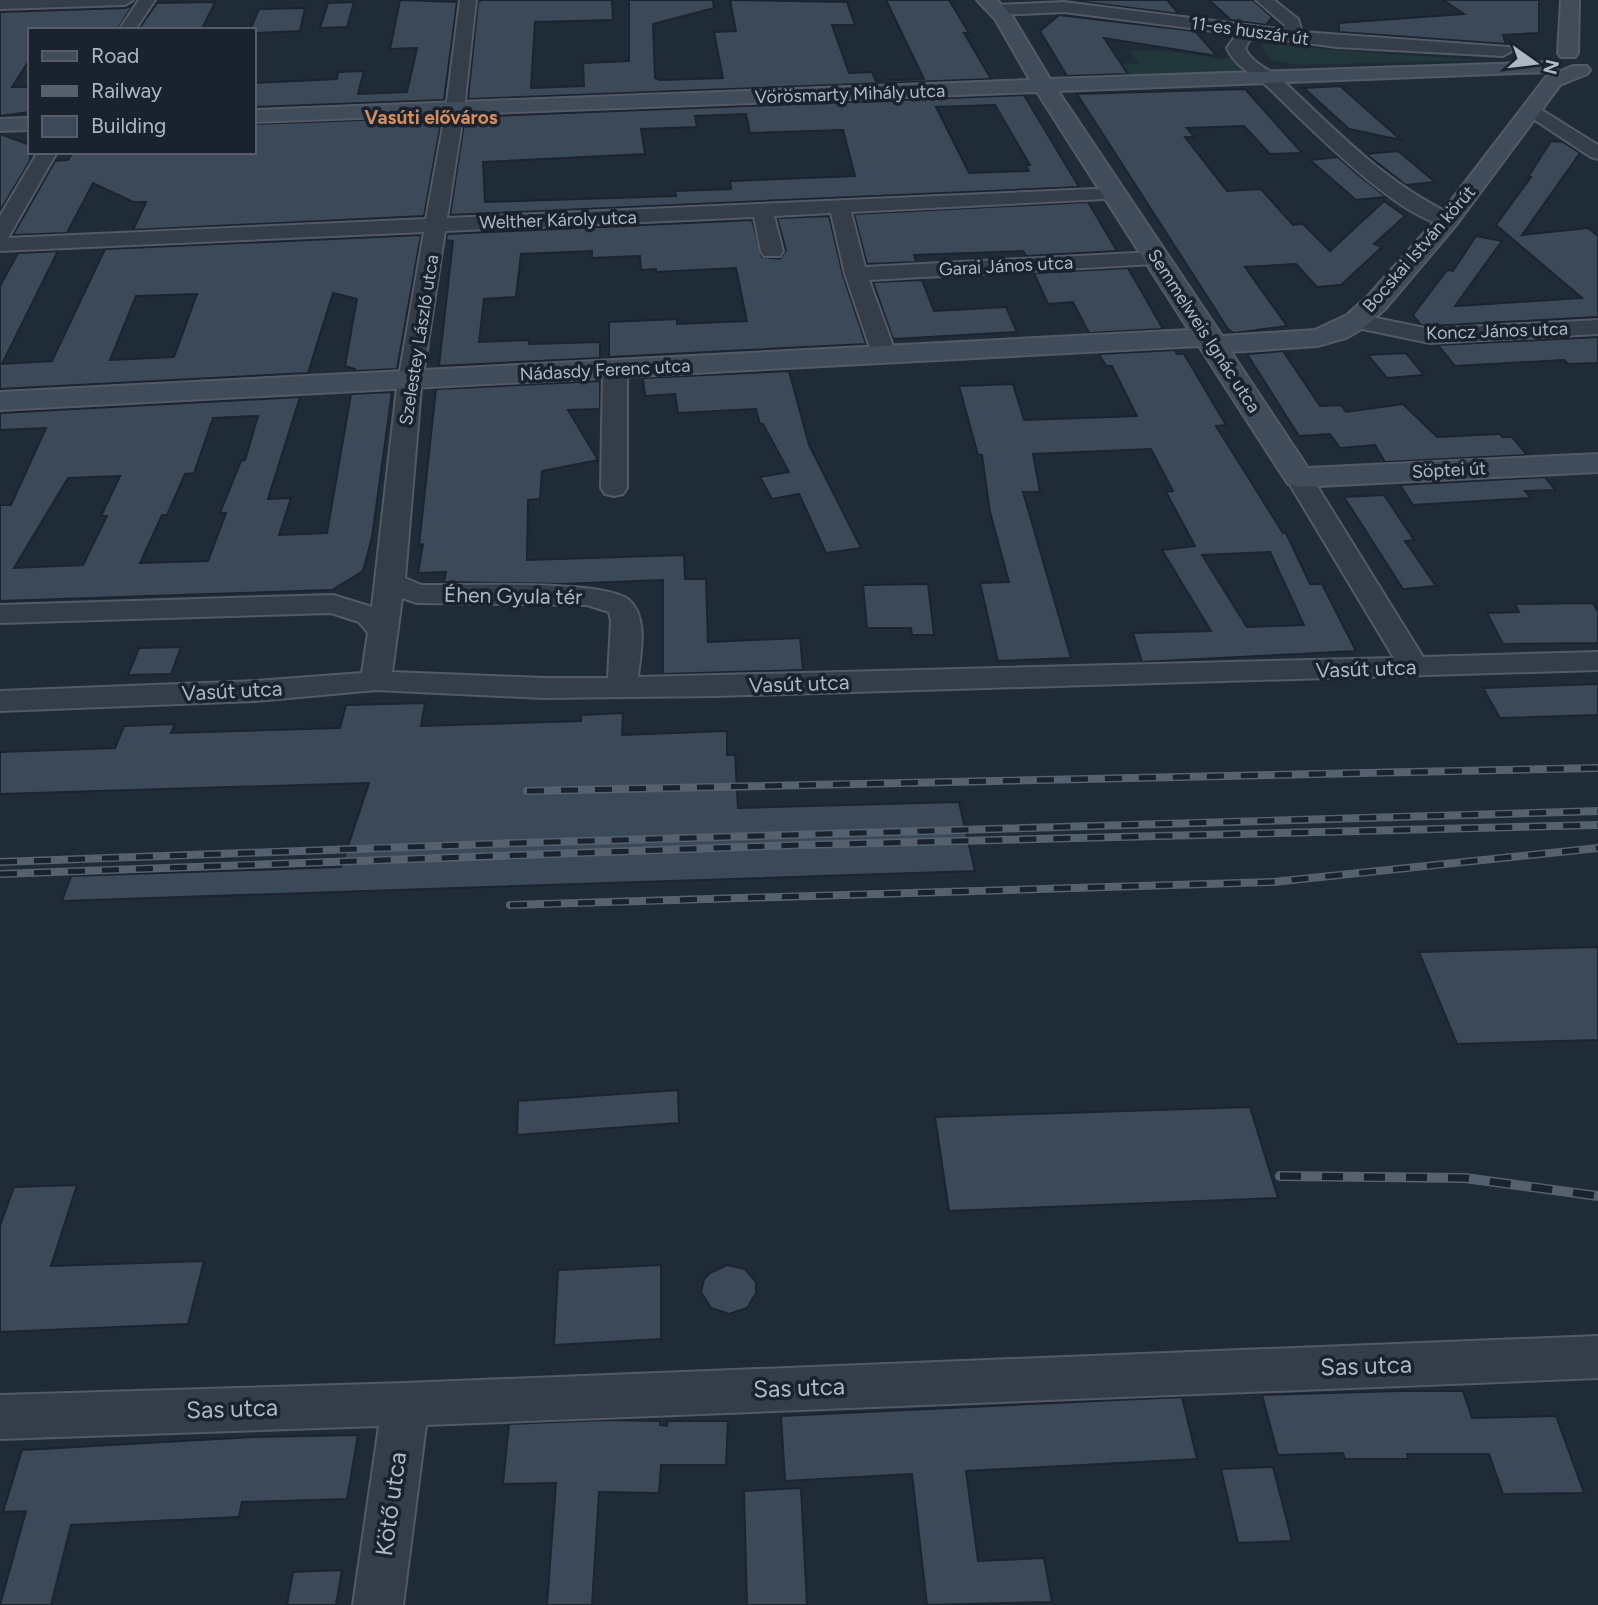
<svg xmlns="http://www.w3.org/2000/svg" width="1598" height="1605" font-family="Figtree,sans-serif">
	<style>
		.green { fill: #223739 }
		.building { fill: #3c4958; stroke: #1b242f; stroke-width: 2; fill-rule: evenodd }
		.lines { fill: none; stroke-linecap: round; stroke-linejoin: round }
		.street-casing { stroke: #515a66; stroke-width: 4 }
		.secondary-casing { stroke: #515a66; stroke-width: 4 }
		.street { fill: #343d48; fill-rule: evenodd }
		.secondary { fill: #414c5b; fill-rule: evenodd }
		.rail-far1-casing { stroke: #55616f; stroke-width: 8 }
		.rail-casing { stroke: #55616f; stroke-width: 10 }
		.rail-far1 { stroke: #19222d; stroke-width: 5; stroke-dasharray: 17; stroke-linecap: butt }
		.rail { stroke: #19222d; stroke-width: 7; stroke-dasharray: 21; stroke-linecap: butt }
		.labels { text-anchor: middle; stroke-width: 7; stroke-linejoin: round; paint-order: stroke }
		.far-street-label { font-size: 18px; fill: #aeb7c5; stroke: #19222d }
		.far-neighbourhood-label { font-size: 19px; font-weight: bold; fill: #d48c5a; stroke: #19222d }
		.street-label { font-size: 21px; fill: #aeb7c5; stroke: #19222d }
		.near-street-label { font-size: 24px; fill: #aeb7c5; stroke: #19222d }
	</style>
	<rect width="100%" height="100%" fill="#202b38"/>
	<g class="green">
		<polygon points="1263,43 1358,52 1484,60 1297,65 1272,60 1262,48"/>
		<polygon points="1130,51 1170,51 1222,59 1237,56 1244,66 1243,70 1231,72 1090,78 1069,73 1064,67 1139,64"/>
	</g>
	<g class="building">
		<polygon points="400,0 457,2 444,100 254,107 254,83 337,79 338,72 364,71 358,94 407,92 417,48 390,49"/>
		<polygon points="482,0 612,0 613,20 535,22 531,88 584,86 583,63 629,61 629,0 713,0 714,8 653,24 655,78 660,80 723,78 714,32 736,31 730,0 847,2 855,25 832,25 849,73 872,72 876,81 924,79 886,0 949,0 969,33 964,33 991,79 468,99 478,2"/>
		<polygon points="1077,0 1167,0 1179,14 1076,1"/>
		<polygon points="1209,0 1253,0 1272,17 1266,25 1231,20"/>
		<polygon points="1443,0 1539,0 1539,33 1503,35 1506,44 1339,32 1339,23 1464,14"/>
		<polygon points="215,2 202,29 138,30 157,3"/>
		<polygon points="354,2 347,27 320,28 328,3"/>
		<polygon points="133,5 117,30 30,30 30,59 12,87 30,87 30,112 0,116 0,12 125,8"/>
		<polygon points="305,8 300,31 254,33 254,30 250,30 259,9"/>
		<polygon points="1059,15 1195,31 1217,56 1104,38 1128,74 1067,76 1040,31"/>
		<polygon points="1340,86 1401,140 1349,129 1304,88"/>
		<polygon points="1245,89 1302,153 1270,154 1244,126 1187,128 1194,137 1185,137 1227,191 1261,189 1293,225 1303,224 1330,251 1384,201 1405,216 1374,244 1382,247 1341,285 1317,287 1296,264 1245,267 1287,326 1234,333 1228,329 1077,94"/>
		<path d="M1024,95L1079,187L450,215L465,117ZM995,105L1030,165H1026L1029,171L969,173L936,107ZM746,114L750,133L843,130L855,176L730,181L731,189L675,191L676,196L485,202L483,162L645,154L641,129L697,127L695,116Z"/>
		<polygon points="442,117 424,216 133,230 146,202 133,202 93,183 67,233 13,235 55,161 68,160 73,152 254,152 254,124"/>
		<polygon points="0,134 30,145 30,161 0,211"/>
		<polygon points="1551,141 1563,142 1580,153 1522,235 1588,228 1598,236 1598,317 1430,326 1421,325 1413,315 1447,270 1453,271 1476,236 1502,241 1455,306 1582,298 1496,225 1531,177 1528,177"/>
		<polygon points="1398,151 1435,182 1406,185 1366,154"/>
		<polygon points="1338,157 1356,173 1386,197 1356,200 1310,160"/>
		<polygon points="1088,202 1117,251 1026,256 1023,251 914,255 916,262 867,264 854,214"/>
		<polygon points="829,216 843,275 866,344 609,357 609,322 677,319 677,324 747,321 736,268 656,272 656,269 641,270 640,256 592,258 592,251 521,254 516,297 484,299 479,342 529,340 529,344 600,342 600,358 439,366 453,241 446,240 447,234 752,220 762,257 780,259 786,250 777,218"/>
		<path d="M421,235L397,369L355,371V369L345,366L357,299L333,293L308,373L0,389V286L18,253L58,251L2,364L52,361L105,249ZM197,294L174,357L110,360L136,296Z"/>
		<polygon points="1128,268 1163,329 1089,333 1073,302 1048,304 1034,273"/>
		<polygon points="922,280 934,311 1006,307 1017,332 893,339 873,282"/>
		<polygon points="1598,337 1598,363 1568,364 1564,360 1455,366 1438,345"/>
		<path d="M1175,350L1177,354H1184L1226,425L1216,426L1283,533H1286L1310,584H1322L1356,651L1142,662L1133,633L1211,631L1162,550L1195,546L1166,492L1173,491L1151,449L1033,454L1040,492H1023L1071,658L998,661L980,583L1009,582L990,512L982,455H978L959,386L1013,384L1024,420L1137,416L1112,366H1106L1099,354ZM1270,552L1304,625L1247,627L1202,555Z"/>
		<polygon points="1283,351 1320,406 1341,405 1346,412 1403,404 1437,437 1500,434 1502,437 1512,437 1527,455 1385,462 1375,445 1340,448 1330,434 1299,436 1247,354"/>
		<polygon points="1406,353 1424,375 1387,378 1368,355"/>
		<polygon points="789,371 809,445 861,548 826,553 799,494 772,499 760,477 789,472 763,424 760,424 756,409 678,413 675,394 645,396 643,378"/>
		<polygon points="600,381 600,409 568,410 598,460 542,471 540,499 528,500 527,560 684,555 685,579 706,579 708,642 800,638 803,670 663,674 663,580 561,584 444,582 446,572 418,573 423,544 419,545 436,389"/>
		<path d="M392,392L372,537L363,571L332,590L0,601V505H11L46,428L0,430V413L300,397L268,499L291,498L279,535L327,533L351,394ZM258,416L245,460L241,461L220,513H226L208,561L140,563L162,515H167L185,474L194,473L213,418ZM120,476L101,516H107L83,565L14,568L68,478Z"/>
		<polygon points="1545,477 1555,490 1525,491 1531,498 1413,505 1400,485"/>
		<polygon points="1384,495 1414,540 1405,541 1436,586 1403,589 1344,497"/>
		<polygon points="928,584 934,635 912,635 911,628 867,628 863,585"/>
		<polygon points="1593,603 1598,612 1598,643 1503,644 1487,613 1519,612 1515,604"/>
		<polygon points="181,647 171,674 128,675 139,648"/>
		<polygon points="1598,684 1598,715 1500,718 1483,688"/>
		<polygon points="425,703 421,726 581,721 581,715 623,713 622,735 727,731 727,755 735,755 738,808 959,802 975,871 62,901 71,876 341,867 369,783 0,794 0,752 115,748 124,726 175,724 171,733 340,728 346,705"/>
		<polygon points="1598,947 1598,1040 1457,1044 1419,952"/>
		<polygon points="678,1090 679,1123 517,1135 518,1101"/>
		<polygon points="1250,1107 1278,1198 949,1211 935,1117"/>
		<polygon points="77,1185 51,1266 204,1261 188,1324 0,1332 0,1226 14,1187"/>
		<polygon points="661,1265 661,1339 554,1345 558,1270"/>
		<polygon points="727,1265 745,1269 756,1282 756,1293 747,1308 729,1314 711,1308 701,1292 704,1279 710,1273"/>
		<polygon points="1399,1391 1463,1391 1472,1418 1556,1416 1584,1493 1503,1494 1489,1454 1407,1454 1408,1459 1345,1459 1343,1453 1278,1455 1262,1395"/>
		<polygon points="1182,1397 1197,1459 966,1471 978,1561 1044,1558 1052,1602 927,1605 912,1474 785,1481 781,1416"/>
		<polygon points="604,1420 660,1421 660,1425 667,1426 668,1421 728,1421 726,1465 661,1465 659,1493 599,1492 592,1605 547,1605 556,1483 503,1484 509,1424"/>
		<polygon points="358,1435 347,1499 242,1502 239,1517 71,1525 51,1605 0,1605 26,1511 3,1512 22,1450 254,1437"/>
		<polygon points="1273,1467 1292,1541 1238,1543 1221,1469"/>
		<polygon points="801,1488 807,1605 747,1605 744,1491"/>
		<polygon points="342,1570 336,1605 287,1605 293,1572"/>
	</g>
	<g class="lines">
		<g class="street-casing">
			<g id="street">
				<polygon points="0,0 133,0 125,5 0,9"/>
				<polygon points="139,0 155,0 135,30 119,30"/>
				<path d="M460,0H476L464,109L447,218L1116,188L1123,190L1126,194L1123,198L851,212L865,267L1155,252L1163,253L1166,258L1163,263L1155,264L869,280L896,354L892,359H876L872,354L845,274L831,213L774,216L783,251L780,256H764L761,251L754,217L445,231L421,388L405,578L421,585C458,586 606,579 629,600C649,618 640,654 638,677L1394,658L1286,478L1290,472L1299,470L1308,472L1312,478L1423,657L1598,652V670L716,696L543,698L376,690L256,701L0,711V691L256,681L362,673L368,633L359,622L331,613L0,623V605L333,595L372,607L397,388L424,232L0,251V216L38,152H57L8,238L426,219L446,109ZM402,598L417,603L587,605L609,612L611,621L608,678H543L392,672Z"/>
				<path d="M1256,0H1274L1298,19L1302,32L1509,47L1512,51L1503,56L1337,47L1252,36L1245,48C1251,63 1269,69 1281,79C1337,131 1384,183 1455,216L1458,220L1455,224C1412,235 1301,118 1269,88C1254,74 1236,68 1227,48L1237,34L1064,12L998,15L990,10L998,5L1064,2L1285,30L1284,24Z"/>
				<polygon points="1532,104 1598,145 1598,159 1591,157 1526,114 1523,110 1526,106"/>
				<polygon points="1356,314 1430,329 1598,320 1598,334 1430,343 1348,326 1345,321 1348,316"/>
				<polygon points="615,362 623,364 627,369 627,488 623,494 614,496 605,494 601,488 603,369 607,364"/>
				<polygon points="1598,1336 1598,1378 426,1425 403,1605 353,1605 379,1426 0,1439 0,1395 405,1383"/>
			</g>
		</g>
		<g class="secondary-casing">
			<g id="secondary">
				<polygon points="977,0 997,0 1012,16 1050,79 1555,62 1558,66 1555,70 1548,72 1058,91 1222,336 1315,330 1347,315 1368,296 1440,215 1546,77 1573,66 1587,66 1590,70 1587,74 1560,85 1456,225 1386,308 1365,327 1346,338 1317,346 1231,352 1308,468 1598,454 1598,472 1299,487 1288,484 1199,346 0,410 0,392 1189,330 1037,92 254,122 254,110 1030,80 995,19"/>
				<polygon points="1561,0 1579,0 1578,53 1575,57 1561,57 1558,53"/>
				<polygon points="30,118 30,130 0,131 0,119"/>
			</g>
		</g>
		<use href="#street" class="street"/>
		<use href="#secondary" class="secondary"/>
		<g class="rail-far1-casing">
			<g id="rail-far1">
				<polyline points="527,791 1598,768"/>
				<polyline points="0,862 518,843 1598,811"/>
				<polyline points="0,874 799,845 1598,825"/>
				<polyline points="510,905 1273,882 1598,848"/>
			</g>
		</g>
		<g class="rail-casing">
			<polyline id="rail" points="1280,1176 1465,1178 1598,1196"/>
		</g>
		<use href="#rail-far1" class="rail-far1"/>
		<use href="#rail" class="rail"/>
	</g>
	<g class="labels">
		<g class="far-street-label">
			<text transform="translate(1250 31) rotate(8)" y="6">11-es huszár út</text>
			<text transform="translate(850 94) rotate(-2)" y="6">Vörösmarty Mihály utca</text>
			<text transform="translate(558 220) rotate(-2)" y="6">Welther Károly utca</text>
			<text transform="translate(1419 249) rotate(-49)" y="6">Bocskai István körút</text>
			<text transform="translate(1006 266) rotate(-3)" y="6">Garai János utca</text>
			<text transform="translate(1204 331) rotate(57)" y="6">Semmelweis Ignác utca</text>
			<text transform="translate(1497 331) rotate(-2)" y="6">Koncz János utca</text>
			<text transform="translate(419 340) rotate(-81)" y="6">Szelestey László utca</text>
			<text transform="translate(605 370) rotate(-3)" y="6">Nádasdy Ferenc utca</text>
			<text transform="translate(1449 470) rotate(-3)" y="6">Söptei út</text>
		</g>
		<g class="far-neighbourhood-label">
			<text x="431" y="124">Vasúti előváros</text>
		</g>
		<g class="street-label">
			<text transform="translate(513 596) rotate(1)" y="7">Éhen Gyula tér</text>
			<text transform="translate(1366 669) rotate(-2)" y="7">Vasút utca</text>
			<text transform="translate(799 684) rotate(-2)" y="7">Vasút utca</text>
			<text transform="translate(232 691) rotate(-3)" y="7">Vasút utca</text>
		</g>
		<g class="near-street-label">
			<text transform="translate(1366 1366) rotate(-2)" y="8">Sas utca</text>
			<text transform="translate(799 1388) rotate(-2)" y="8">Sas utca</text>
			<text transform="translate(232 1409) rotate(-2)" y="8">Sas utca</text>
			<text transform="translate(391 1504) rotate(-82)" y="8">Kötő utca</text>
		</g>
	</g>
	<rect x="28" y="28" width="228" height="126" fill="#19222d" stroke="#555e6a" stroke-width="2"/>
	<rect x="42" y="51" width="35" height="10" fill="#414c5b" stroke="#555e6a" stroke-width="2"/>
	<text x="91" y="63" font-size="21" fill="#aeb7c5">Road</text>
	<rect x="42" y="86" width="35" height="10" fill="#55616f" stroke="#555e6a" stroke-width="2"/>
	<text x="91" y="98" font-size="21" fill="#aeb7c5">Railway</text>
	<rect x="42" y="116" width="35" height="21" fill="#3c4958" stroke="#555e6a" stroke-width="2"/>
	<text x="91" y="133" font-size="21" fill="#aeb7c5">Building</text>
	<g transform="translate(1535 63) rotate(104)" stroke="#19222d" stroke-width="5" paint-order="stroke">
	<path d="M0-5L12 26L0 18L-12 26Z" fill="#aeb7c5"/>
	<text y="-10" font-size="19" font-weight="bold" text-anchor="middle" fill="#aeb7c5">N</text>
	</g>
</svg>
